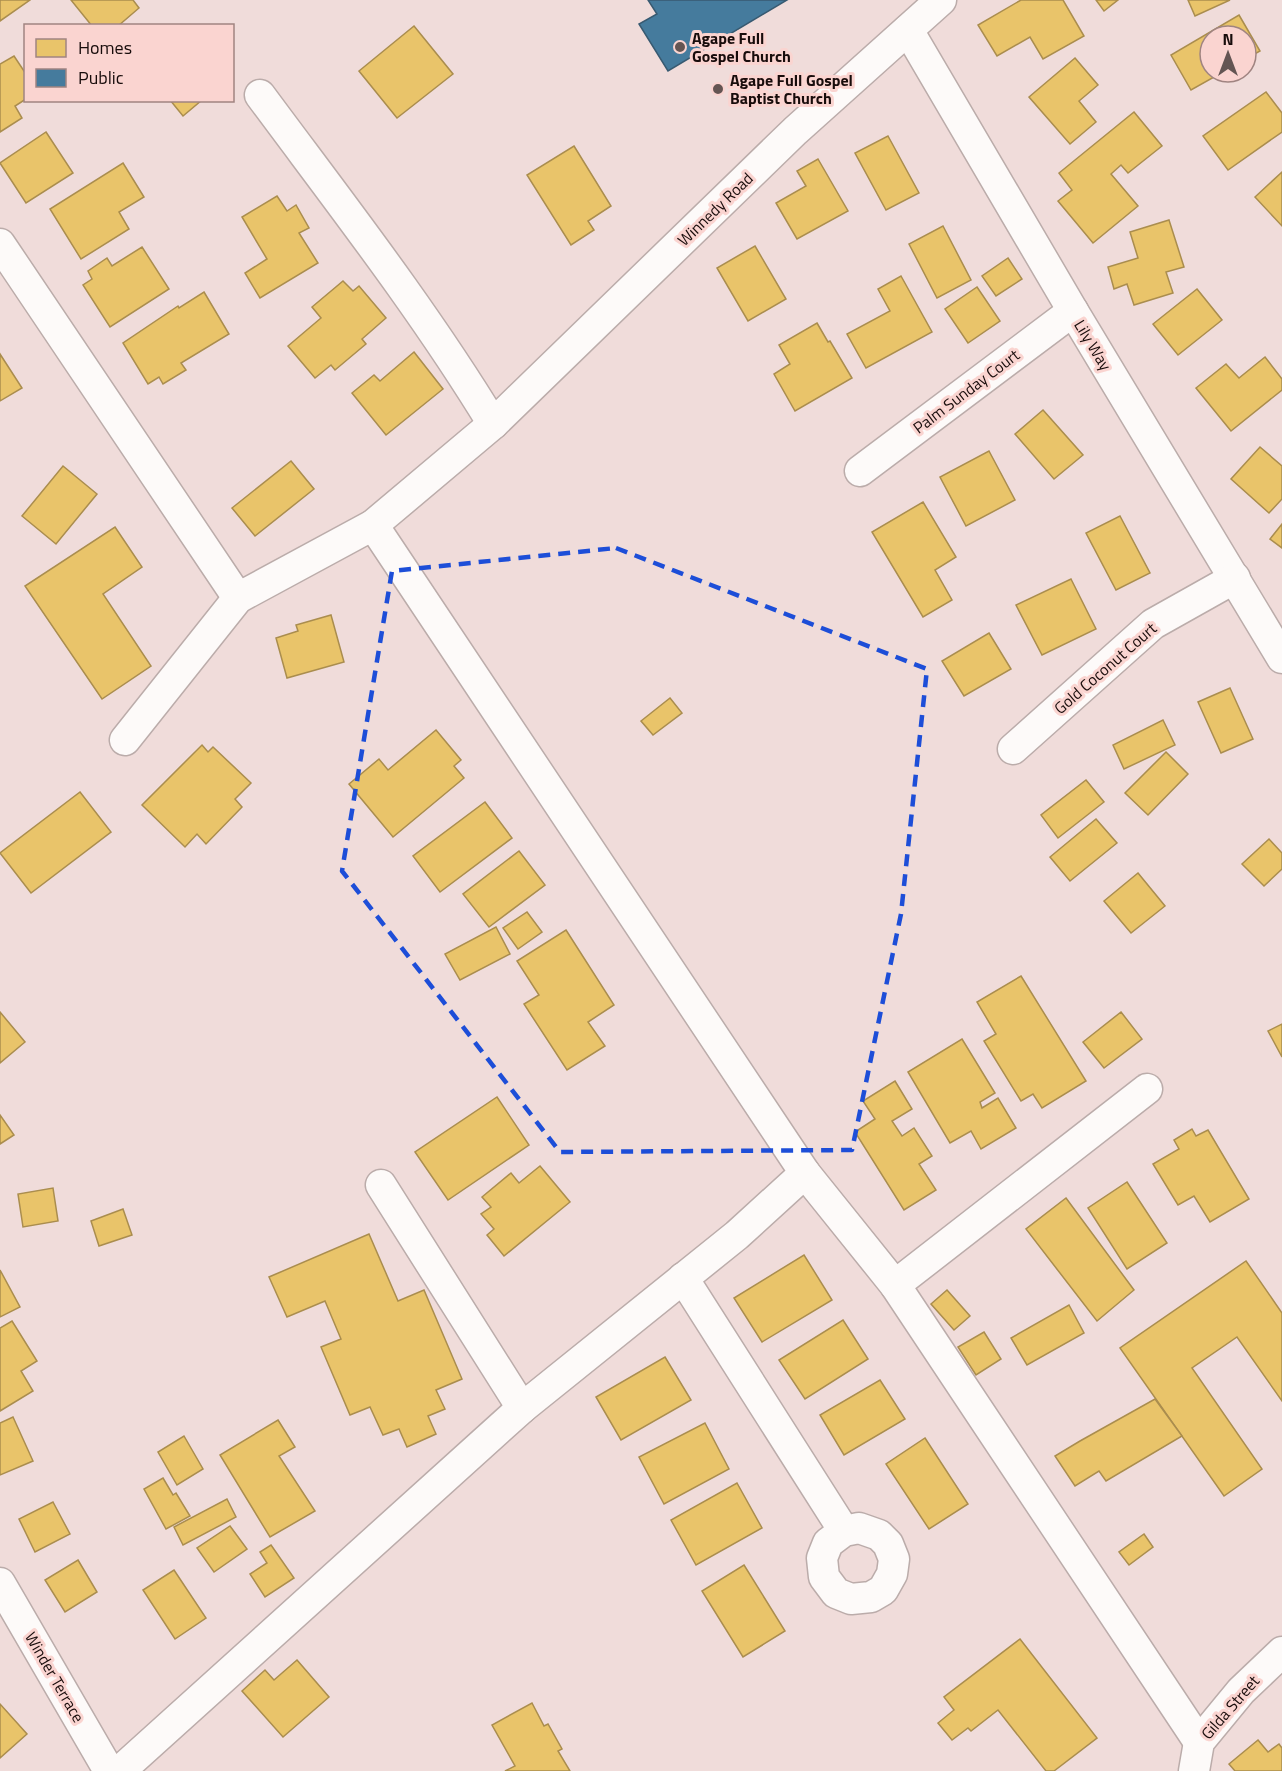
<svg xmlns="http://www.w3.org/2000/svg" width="1282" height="1771" font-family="'Titillium Web',sans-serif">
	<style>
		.homes { fill: #e9c46a; stroke: #aa8d4e; stroke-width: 1.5 }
		.public { fill: #457b9d; stroke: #385a71; stroke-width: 1.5 }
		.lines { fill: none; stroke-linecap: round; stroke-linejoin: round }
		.street-casing { stroke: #bbacaa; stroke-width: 33 }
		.street { stroke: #fdfaf9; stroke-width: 30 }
		.marked { fill: none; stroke: #1d4ed8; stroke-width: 4.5; stroke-dasharray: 12 8; stroke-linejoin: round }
		.poi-dot { fill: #645553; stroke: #fad4d0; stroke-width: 2 }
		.labels { text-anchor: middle; stroke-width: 6; stroke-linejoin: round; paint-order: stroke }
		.poi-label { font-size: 16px; font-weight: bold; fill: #180c0b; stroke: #fad4d0; text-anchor: start }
		.street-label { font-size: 16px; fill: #180c0b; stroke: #fad4d0 }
	</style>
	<rect width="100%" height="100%" fill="#f0dcda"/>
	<g class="homes">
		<polygon points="0,0 30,0 0,21"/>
		<polygon points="71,0 133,0 139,8 118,26 92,26"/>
		<polygon points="1021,0 1063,0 1084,36 1043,59 1030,37 997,56 978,25"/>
		<polygon points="1096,0 1118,0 1104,11"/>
		<polygon points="1188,0 1230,0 1195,16"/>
		<polygon points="1239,15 1260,51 1246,59 1246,36 1210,36 1210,72 1223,72 1191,90 1171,55"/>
		<polygon points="414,26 453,74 397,118 359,71"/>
		<polygon points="14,56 26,74 26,99 15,106 22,118 0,132 0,64"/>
		<polygon points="1075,58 1098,85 1079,101 1096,122 1070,144 1029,97"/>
		<polygon points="1266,92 1282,113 1282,132 1228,170 1203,136"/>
		<polygon points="170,100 202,100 183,116"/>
		<polygon points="1134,112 1162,146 1128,173 1121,165 1111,174 1138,206 1093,243 1058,201 1072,190 1059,173"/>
		<polygon points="46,132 73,173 26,203 0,163"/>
		<polygon points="888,136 919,193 886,210 855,153"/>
		<polygon points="574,146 611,206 588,221 594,230 571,245 527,175"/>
		<polygon points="818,159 848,211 797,239 776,203 806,186 797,171"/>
		<polygon points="123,163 144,197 119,212 129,229 81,259 50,209"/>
		<polygon points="1282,172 1282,226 1255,197"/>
		<polygon points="277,196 287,211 296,205 309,228 299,233 318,263 260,298 245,273 267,259 242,217"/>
		<polygon points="1169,220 1184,267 1166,272 1173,293 1134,305 1127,284 1114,289 1108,267 1138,258 1130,232"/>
		<polygon points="943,226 971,280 937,298 909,244"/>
		<polygon points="755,246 786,299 748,321 717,268"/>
		<polygon points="142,247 169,289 110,327 83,285 92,279 88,271 107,258 112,266"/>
		<polygon points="1008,258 1022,279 996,296 982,276"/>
		<polygon points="901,276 932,332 866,368 847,334 890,311 878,289"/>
		<polygon points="343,281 353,291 359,286 386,318 362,339 366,344 335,370 331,365 315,378 288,346 321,318 312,307"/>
		<polygon points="977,287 1000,321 968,343 945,309"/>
		<polygon points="1197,289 1222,320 1178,355 1153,324"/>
		<polygon points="204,292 229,334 181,363 186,370 163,384 159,377 148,384 123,343 178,306 179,308"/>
		<polygon points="817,323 828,342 830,341 852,378 795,411 774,374 790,364 779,345"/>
		<polygon points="414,352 443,389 386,435 352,393 374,375 380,381"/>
		<polygon points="0,354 22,388 0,401"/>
		<polygon points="1265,357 1282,379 1282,390 1231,431 1196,388 1226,364 1239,378"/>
		<polygon points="1043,410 1083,455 1054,479 1015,434"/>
		<polygon points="1260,447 1282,466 1282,499 1269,513 1231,479"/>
		<polygon points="989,451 1015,500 966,526 940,477"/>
		<polygon points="291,461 314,489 255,536 232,508"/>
		<polygon points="63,466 97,494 56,544 22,516"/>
		<polygon points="923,502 956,557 935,570 952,600 923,617 872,532"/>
		<polygon points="1120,516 1150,573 1116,590 1086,533"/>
		<polygon points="1282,524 1282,548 1270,539"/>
		<polygon points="115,527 142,567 103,594 151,666 102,699 25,586"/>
		<polygon points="1071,579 1096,629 1042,655 1016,605"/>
		<polygon points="331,615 344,662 287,678 276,638 298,631 296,625"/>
		<polygon points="989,633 1011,669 964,696 942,661"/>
		<polygon points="1230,688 1253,739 1221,753 1198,702"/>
		<polygon points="670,698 682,713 653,735 641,721"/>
		<polygon points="1163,720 1175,745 1124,769 1113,745"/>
		<polygon points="436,730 461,760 454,766 464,778 393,837 349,784 379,759 388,770"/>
		<polygon points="202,745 208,752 213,747 251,783 235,799 242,807 206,844 197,834 185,847 142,805"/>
		<polygon points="1166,752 1188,774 1148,815 1125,793"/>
		<polygon points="1086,780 1104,802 1058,838 1041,815"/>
		<polygon points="80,792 111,832 31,893 0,853"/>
		<polygon points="485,802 512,838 440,892 413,856"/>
		<polygon points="1096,819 1117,843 1070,881 1050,857"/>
		<polygon points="1269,839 1282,853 1282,869 1264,886 1242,864"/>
		<polygon points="519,851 545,885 489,927 463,894"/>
		<polygon points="1138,873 1165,906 1131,933 1104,901"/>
		<polygon points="527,912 542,932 518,949 503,928"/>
		<polygon points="496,927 510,954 460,980 445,954"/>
		<polygon points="566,930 614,1005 588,1022 605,1046 567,1070 524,1004 539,995 517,961"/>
		<polygon points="1021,976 1086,1081 1042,1108 1033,1094 1021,1101 984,1041 996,1034 977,1002"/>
		<polygon points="0,1012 25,1042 0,1063"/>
		<polygon points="1121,1012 1142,1039 1104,1068 1083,1042"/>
		<polygon points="1282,1024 1282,1057 1268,1031"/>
		<polygon points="962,1039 995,1093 980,1102 982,1108 998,1098 1016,1128 981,1149 971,1131 950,1143 908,1072"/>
		<polygon points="895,1081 912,1109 892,1121 902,1136 914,1128 932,1156 919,1164 936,1190 904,1210 855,1132 875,1119 863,1101"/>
		<polygon points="497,1097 529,1145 448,1200 415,1152"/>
		<polygon points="0,1115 14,1135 0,1144"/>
		<polygon points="1192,1129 1196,1136 1208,1130 1249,1199 1210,1222 1194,1196 1178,1205 1153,1164 1179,1149 1174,1140"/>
		<polygon points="540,1166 570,1202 504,1256 487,1235 494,1229 481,1214 491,1207 482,1197 511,1173 519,1183"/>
		<polygon points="1127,1182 1167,1243 1127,1269 1088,1208"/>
		<polygon points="53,1188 58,1221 23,1227 18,1194"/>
		<polygon points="1066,1198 1134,1290 1097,1321 1026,1229"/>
		<polygon points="123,1209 132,1235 99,1246 91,1221"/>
		<polygon points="369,1234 398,1301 424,1290 462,1379 436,1390 445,1409 428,1416 436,1434 407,1447 399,1429 383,1435 370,1407 350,1415 321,1347 341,1339 325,1301 287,1317 269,1277"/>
		<polygon points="804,1255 832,1300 762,1342 734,1298"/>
		<polygon points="1246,1261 1282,1313 1282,1401 1237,1337 1192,1368 1262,1469 1224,1496 1120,1348"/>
		<polygon points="0,1270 20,1307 0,1317"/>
		<polygon points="947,1290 970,1316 954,1330 931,1304"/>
		<polygon points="1069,1305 1084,1333 1027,1365 1011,1338"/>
		<polygon points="843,1320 868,1359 805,1399 779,1360"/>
		<polygon points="12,1321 37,1361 21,1371 33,1391 0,1411 0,1328"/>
		<polygon points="984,1332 1001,1359 976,1375 958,1347"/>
		<polygon points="665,1357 691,1400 621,1440 596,1397"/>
		<polygon points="880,1380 905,1419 844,1455 820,1415"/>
		<polygon points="1155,1399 1182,1436 1106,1481 1099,1471 1075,1486 1055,1456 1080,1441"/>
		<polygon points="13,1417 33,1461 0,1475 0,1423"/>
		<polygon points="278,1420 295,1447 279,1456 315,1511 270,1537 220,1455"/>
		<polygon points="705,1423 729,1469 664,1504 639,1457"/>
		<polygon points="184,1436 203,1469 177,1485 158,1452"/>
		<polygon points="925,1438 968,1504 929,1529 886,1464"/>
		<polygon points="163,1478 173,1495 176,1493 190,1516 166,1529 144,1489"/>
		<polygon points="737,1483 762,1528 696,1565 671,1520"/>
		<polygon points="227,1499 236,1517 183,1545 174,1527"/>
		<polygon points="53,1502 70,1534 35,1552 19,1519"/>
		<polygon points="230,1526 247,1549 214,1572 197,1548"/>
		<polygon points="1144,1534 1153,1547 1129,1565 1119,1552"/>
		<polygon points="271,1545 294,1578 265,1597 250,1574 267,1563 260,1552"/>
		<polygon points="78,1560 97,1592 65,1612 45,1580"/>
		<polygon points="744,1565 785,1631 743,1657 702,1591"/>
		<polygon points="174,1570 206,1618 175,1639 143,1590"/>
		<polygon points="1020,1639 1097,1738 1054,1771 1046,1771 998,1710 971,1731 968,1728 952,1740 938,1723 954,1710 944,1697"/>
		<polygon points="297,1660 329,1697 283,1737 242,1691 265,1670 274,1680"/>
		<polygon points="532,1703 544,1726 548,1724 562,1749 558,1751 570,1771 505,1771 515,1766 492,1725"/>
		<polygon points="0,1704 27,1734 0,1758"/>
		<polygon points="1258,1740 1268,1752 1279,1744 1282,1748 1282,1771 1235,1771 1229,1764"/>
	</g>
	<polygon class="public" points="648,0 787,0 668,71 639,24 657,14"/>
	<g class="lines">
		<g class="street-casing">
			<g id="street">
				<polyline points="908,30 1073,311 1282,658"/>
				<path d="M260,95C340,203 423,309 493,424"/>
				<polyline points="0,244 238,598"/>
				<polyline points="860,471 1073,311"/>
				<polyline points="125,740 238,598 373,525 493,424 795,131 941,0"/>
				<polyline points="1013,749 1153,624 1235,578"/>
				<polyline points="805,1173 895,1285 1199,1742"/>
				<polyline points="381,1185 522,1408"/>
				<polyline points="683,1278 844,1531 859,1528 879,1535 888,1544 894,1559 892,1574 883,1590 871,1597 851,1599 836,1593 824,1577 822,1558 828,1543 844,1531"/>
				<polyline points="895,1285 1147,1089"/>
				<polyline points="0,1583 109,1771"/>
				<polyline points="120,1771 522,1408 737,1235 805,1173 373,525"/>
				<polyline points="1194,1771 1199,1742 1241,1691 1282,1652"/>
			</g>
		</g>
		<use href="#street" class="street"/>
	</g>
	<path class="marked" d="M616,548L927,669L901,914L852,1150L560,1152L342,871L392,571Z"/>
	<g class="poi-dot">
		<circle cx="680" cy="47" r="6"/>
		<circle cx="718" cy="89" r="6"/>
	</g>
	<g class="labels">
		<g class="poi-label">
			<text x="692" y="44">Agape Full<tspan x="692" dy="18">Gospel Church</tspan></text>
			<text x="730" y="86">Agape Full Gospel<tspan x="730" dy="18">Baptist Church</tspan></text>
		</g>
		<g class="street-label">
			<text transform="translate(715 209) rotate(-44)" y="6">Winnedy Road</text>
			<text transform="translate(1093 345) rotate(59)" y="6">Lily Way</text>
			<text transform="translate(966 391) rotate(-37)" y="6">Palm Sunday Court</text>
			<text transform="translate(1105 668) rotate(-41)" y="6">Gold Coconut Court</text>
			<text transform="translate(55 1677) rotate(60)" y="6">Winder Terrace</text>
			<text transform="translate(1230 1707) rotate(-49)" y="6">Gilda Street</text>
		</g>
	</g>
	<rect x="24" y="24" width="210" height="78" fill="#fad4d0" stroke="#a08481" stroke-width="1.5"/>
	<rect x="36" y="39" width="30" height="18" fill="#e9c46a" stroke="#a08481" stroke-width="1.5"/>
	<text x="78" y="54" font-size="18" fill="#180c0b">Homes</text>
	<rect x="36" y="69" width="30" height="18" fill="#457b9d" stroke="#a08481" stroke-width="1.5"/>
	<text x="78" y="84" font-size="18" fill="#180c0b">Public</text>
	<g transform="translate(1228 54)"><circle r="28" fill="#fad4d0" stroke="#a08481" stroke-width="1.5"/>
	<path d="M0-4.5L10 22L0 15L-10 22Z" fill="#645553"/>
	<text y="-9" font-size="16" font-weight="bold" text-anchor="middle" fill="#180c0b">N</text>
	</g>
</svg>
